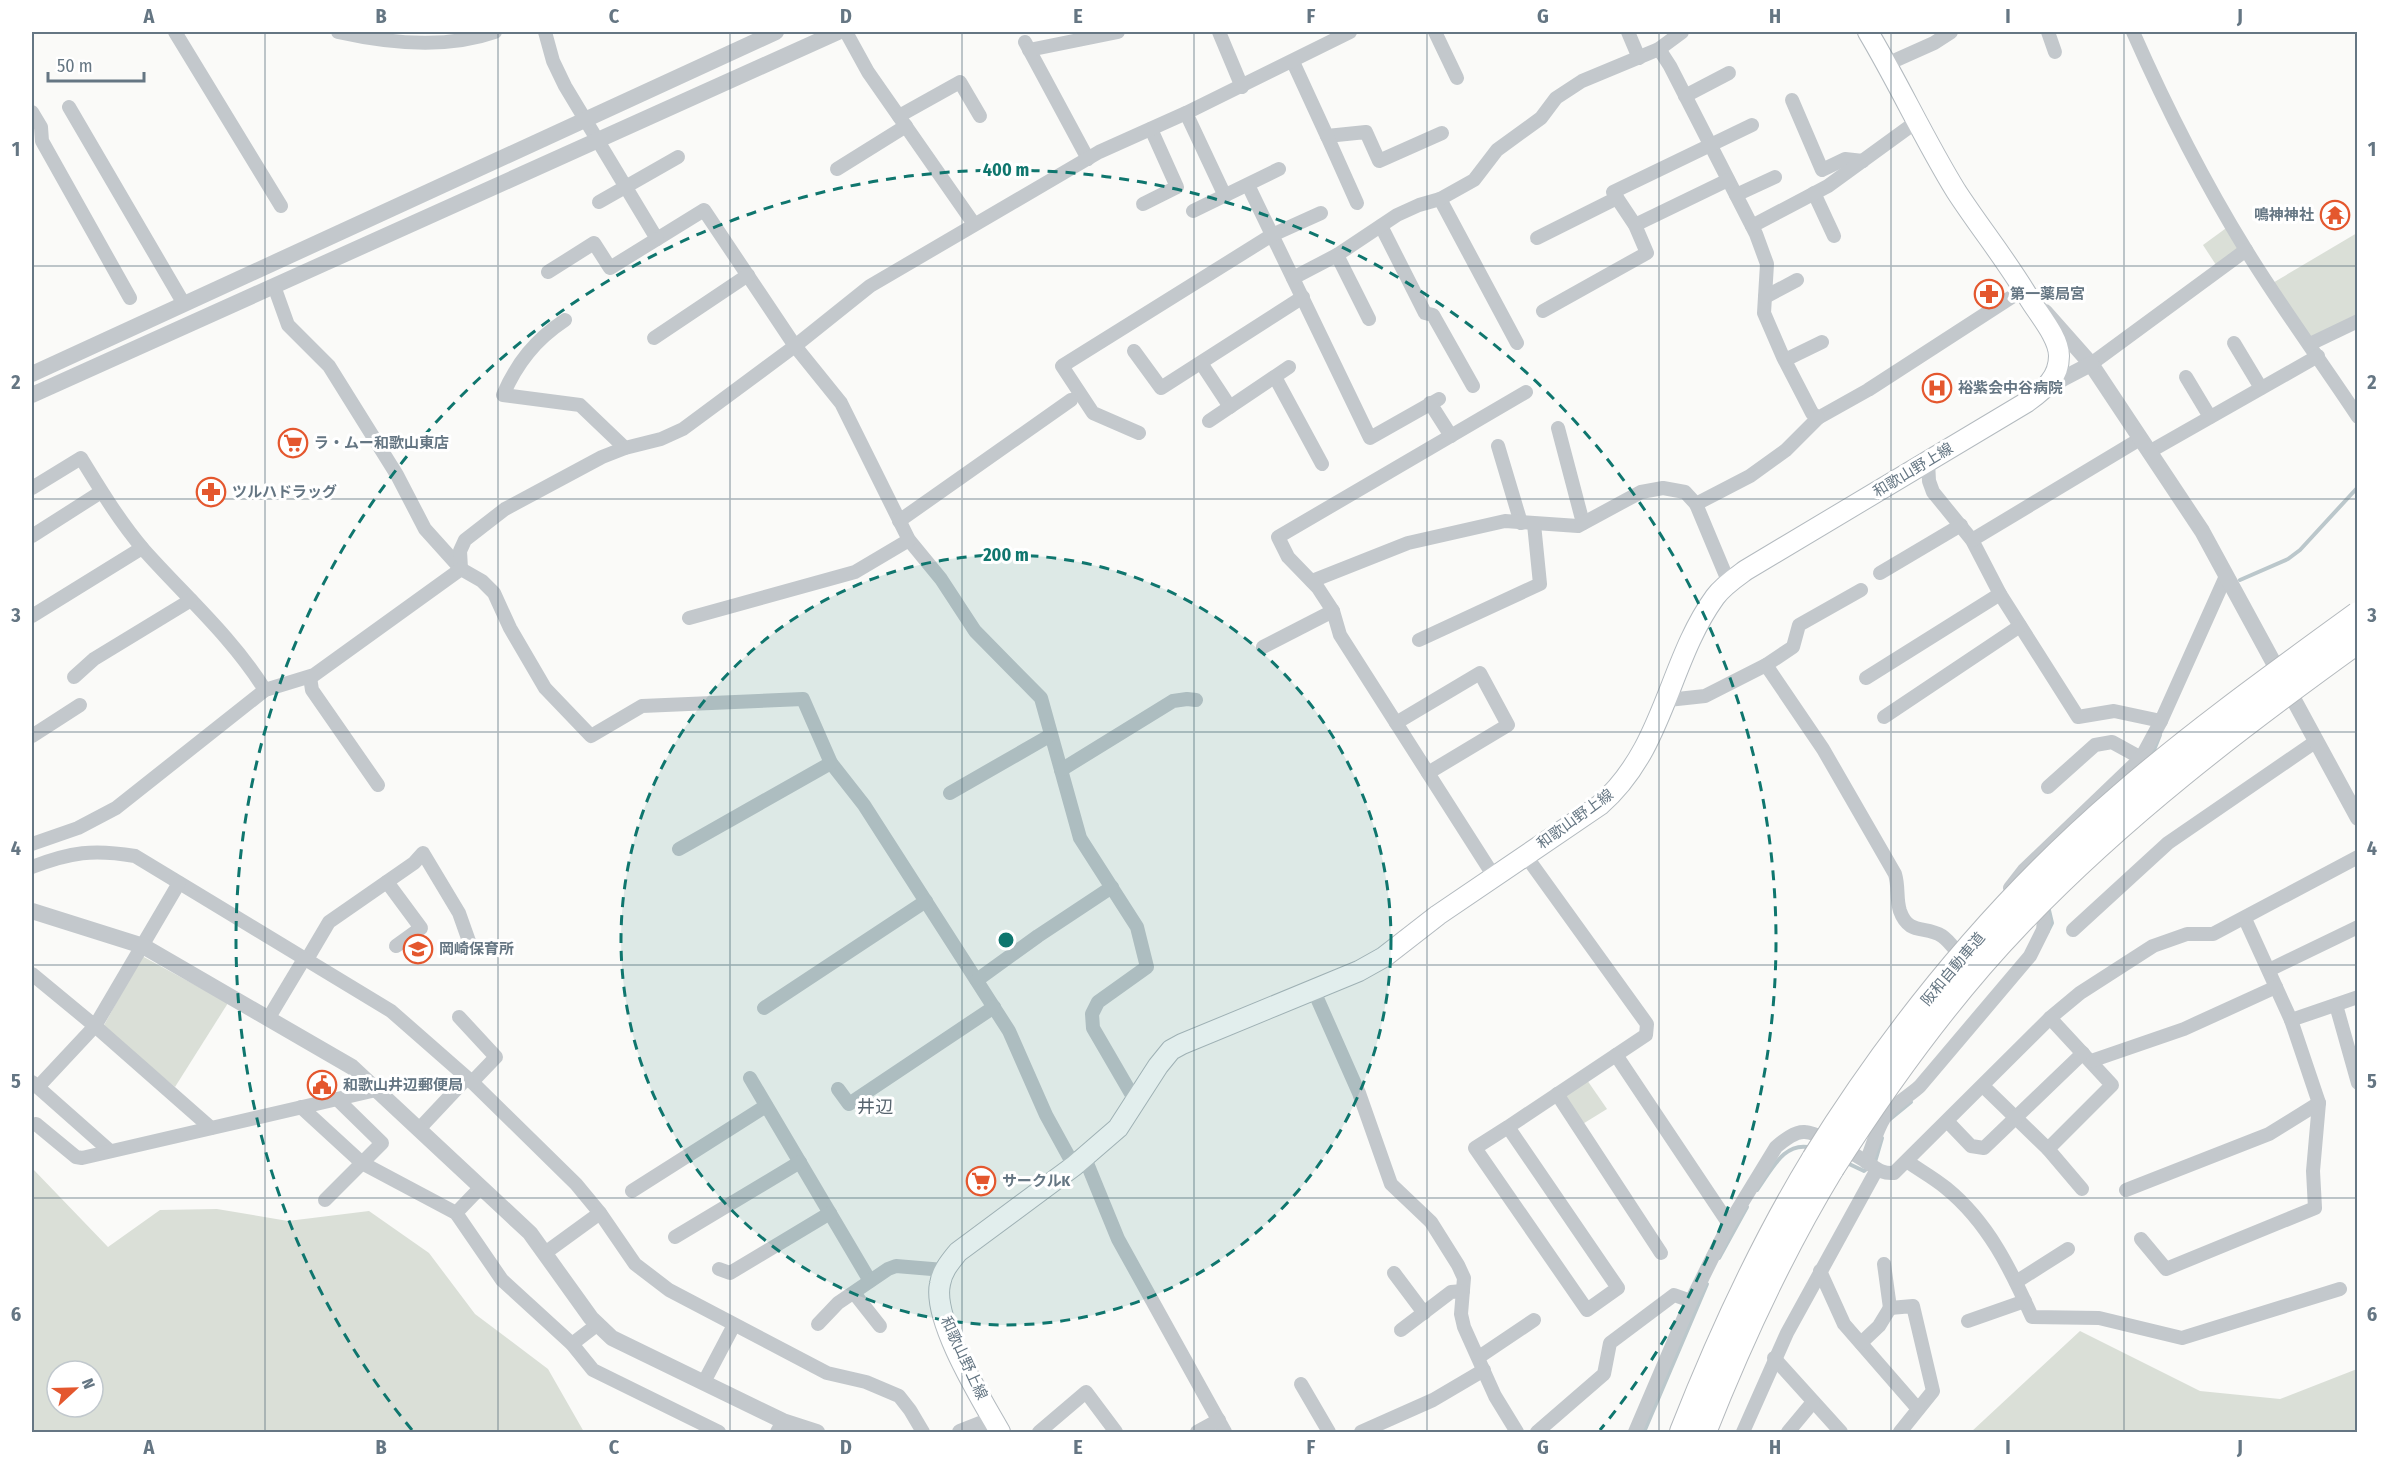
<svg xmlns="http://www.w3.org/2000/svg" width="2389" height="1464" font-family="'Fira Sans Condensed','Noto Sans JP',sans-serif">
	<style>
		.green { fill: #dadfd7; fill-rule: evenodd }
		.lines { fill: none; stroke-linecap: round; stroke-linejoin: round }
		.stream { stroke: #bbc7cb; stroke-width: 4 }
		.secondary-casing { stroke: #b3babf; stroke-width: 22 }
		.motorway-casing { stroke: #b4b9bd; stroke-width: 28 }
		.minor { stroke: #c3c8cc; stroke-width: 14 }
		.tertiary { stroke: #c3c8cc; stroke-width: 16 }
		.secondary { stroke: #fff; stroke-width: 20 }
		.motorway { stroke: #fff; stroke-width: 26 }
		.motorway-bridge-casing { stroke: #b4b9bd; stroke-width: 28; stroke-linecap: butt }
		.motorway-bridge { stroke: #fff; stroke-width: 26 }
		.grid { fill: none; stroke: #657683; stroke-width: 1.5; stroke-opacity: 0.55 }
		.ring { fill: none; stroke: #0f766e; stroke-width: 3; stroke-dasharray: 10 8 }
		.labels { text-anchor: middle; stroke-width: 6; stroke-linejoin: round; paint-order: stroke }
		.poi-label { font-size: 15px; font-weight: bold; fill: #657683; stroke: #fff; text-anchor: start }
		.street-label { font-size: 15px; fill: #657683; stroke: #fff }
		.quarter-label { font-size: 18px; fill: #57646e; stroke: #fff }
		.centre { fill: #0f766e; stroke: #fff; stroke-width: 3 }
		.ring-label { font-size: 18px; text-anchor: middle; font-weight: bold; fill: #0f766e; stroke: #fff; stroke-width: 6; stroke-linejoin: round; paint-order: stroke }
		.neatline { fill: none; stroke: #657683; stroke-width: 2 }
		.grid-label { font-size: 20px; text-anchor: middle; font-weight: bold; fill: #657683 }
	</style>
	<rect width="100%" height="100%" fill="#fafaf8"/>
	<g class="green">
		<polygon points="2229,226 2244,252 2220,271 2203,245"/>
		<polygon points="2357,233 2357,318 2311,342 2271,284"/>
		<polygon points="142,956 228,1003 175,1087 103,1027"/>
		<polygon points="1587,1080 1607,1109 1581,1125 1564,1096"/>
		<path d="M32,1168L108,1247L160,1210L217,1209L288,1221L369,1211L429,1253L475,1314L548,1369L584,1432H32ZM57,1371H93V1407H57Z"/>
		<polygon points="2080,1331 2200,1391 2280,1399 2357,1369 2357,1432 1971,1432"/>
	</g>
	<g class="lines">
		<g class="stream">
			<polyline points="2240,580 2288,559 2300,550 2358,487"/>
			<polyline points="2152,755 2160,735"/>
			<polyline points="2048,906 2052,923 2048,931"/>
			<polyline points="1889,1120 1911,1102"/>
			<polyline points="1875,1162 1882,1138"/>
			<polyline points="1847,1163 1864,1171 1869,1167"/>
			<path d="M1757,1190C1771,1171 1784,1140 1812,1148"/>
			<polyline points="1719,1258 1747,1207"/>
			<polyline points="1644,1432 1707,1284"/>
		</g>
		<g class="secondary-casing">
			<path id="secondary" d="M1000,1432C982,1400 932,1320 940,1284C942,1271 950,1262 958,1252L1074,1166L1118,1128L1158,1066L1171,1050L1182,1044L1359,971L1384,957L1438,915L1600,805C1665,748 1668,662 1715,597C1723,586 1735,578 1746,570L2027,402C2043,390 2059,379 2059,356C2059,338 2040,316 2030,300C2008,262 1980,228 1956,191C1924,139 1899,84 1868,32"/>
		</g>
		<g class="motorway-casing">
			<g id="motorway">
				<path d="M1683,1432C1720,1338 1762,1246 1815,1159"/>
				<path d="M1703,1432C1739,1341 1780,1252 1831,1168"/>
			</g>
		</g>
		<g class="minor">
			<polyline points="175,32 281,206"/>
			<path d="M338,32C387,43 447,49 495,32"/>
			<polyline points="545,32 553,61 565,86 657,239 704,210 795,346 841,403 909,540 941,579 975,631 1041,698 1080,838 1137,927 1147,967 1098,1002 1092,1014 1093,1028 1136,1102"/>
			<polyline points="846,32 868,72 974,224"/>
			<polyline points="1219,32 1242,87"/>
			<polyline points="1435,32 1457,78"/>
			<polyline points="1628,32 1639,58"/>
			<polyline points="2048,32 2055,52"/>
			<path d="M2133,32C2166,107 2203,180 2246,250C2281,307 2321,361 2358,417"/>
			<polyline points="1025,42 1088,159"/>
			<polyline points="1659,49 1670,66 1756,234 1767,264 1764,313 1783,357 1812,413 1818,418 1868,390 2024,289"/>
			<polyline points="1029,50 1118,32"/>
			<polyline points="1293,62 1327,136 1366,132 1379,161 1442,133"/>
			<polyline points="1887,64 1934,43 1951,32"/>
			<polyline points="1685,96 1729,73"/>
			<polyline points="1792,100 1822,170 1845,159 1863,161"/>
			<polyline points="69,107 184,304"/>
			<polyline points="32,112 41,127 42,141 130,298"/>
			<polyline points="1186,113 1225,196"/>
			<polyline points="899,116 960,82 980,116"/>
			<polyline points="1327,136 1357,203"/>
			<polyline points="837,169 906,126"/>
			<polyline points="1248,185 1370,438 1439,399"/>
			<polyline points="1814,193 1834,236"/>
			<polyline points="1736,195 1775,177"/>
			<polyline points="1440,199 1517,343"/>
			<polyline points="599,202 678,157"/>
			<polyline points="1143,204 1177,187 1151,129"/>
			<polyline points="1193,211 1279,169"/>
			<polyline points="1635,225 1728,180"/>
			<polyline points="1381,226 1425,313 1433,315 1473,386"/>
			<polyline points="1752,226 1828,186 1916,122"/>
			<polyline points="1537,238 1617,198"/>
			<polyline points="1337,255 1369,319"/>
			<polyline points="548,272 594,243 610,268 657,239"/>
			<polyline points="1293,278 1337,255 1397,215 1419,205 1440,199 1474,180 1497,150 1541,118 1556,98 1582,81 1659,49 1682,32"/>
			<polyline points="274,286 288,325 329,366 397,475 425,529 461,569 482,581 494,593 510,628 545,688 591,736 642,706 803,699 831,763 864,805 1009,1031 1046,1115 1074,1166"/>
			<polyline points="1765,297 1797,280"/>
			<polyline points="1543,311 1647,253 1635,225 1613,192 1752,125"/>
			<path d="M565,320C535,340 517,363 503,395L580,405L625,448"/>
			<polyline points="654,338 748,275"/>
			<polyline points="2234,343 2261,388"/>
			<polyline points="2310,344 2358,321"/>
			<polyline points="1134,351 1161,388 1303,297"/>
			<polyline points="1785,360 1822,342"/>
			<polyline points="1201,363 1230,407"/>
			<polyline points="2091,364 2246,250"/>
			<polyline points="1275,377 1322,464"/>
			<polyline points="2186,377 2210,417"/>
			<polyline points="1430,403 1451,436"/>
			<polyline points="1209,421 1289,367"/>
			<polyline points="1558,428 1583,523"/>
			<polyline points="1139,433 1093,413 1062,366 1272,235 1321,213"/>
			<polyline points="1498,446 1521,523"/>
			<polyline points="2149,452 2318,356"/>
			<polyline points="1928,461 1929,481 1933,492 1972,540 2000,594 2078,717 2114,711 2161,721"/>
			<path d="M32,488L81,458C100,489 120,522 144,550C185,596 232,637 265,690"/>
			<polyline points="899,521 1071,400"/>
			<polyline points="32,536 101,492"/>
			<polyline points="1972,540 2140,439"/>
			<polyline points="461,569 460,551 465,540 505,509 602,457 625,448 661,439 683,429 795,346 870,286 1099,152 1186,113 1350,32"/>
			<polyline points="1880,573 1961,525"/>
			<polyline points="1312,581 1408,543 1505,521 1578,526 1641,492 1663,488 1685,492 1696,504"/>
			<polyline points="1729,583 1696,504 1750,476 1786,450 1818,418"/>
			<polyline points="32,616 142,548"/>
			<polyline points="689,618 855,572 909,540"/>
			<polyline points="1419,640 1540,584 1534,524"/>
			<polyline points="1263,647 1333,611"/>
			<polyline points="1766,665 1793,647 1799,625 1861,590"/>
			<polyline points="74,677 94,659 191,600"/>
			<polyline points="310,677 312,690 378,785"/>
			<polyline points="1866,678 2000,594"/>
			<path d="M1668,700L1705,696L1766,665L1823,749L1895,874C1899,887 1896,899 1900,911C1909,936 1925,925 1942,936C1948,940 1953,947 1958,953"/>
			<polyline points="1884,717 2020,626"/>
			<polyline points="1396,723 1480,673 1508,725 1428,773"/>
			<polyline points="32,736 80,705"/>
			<polyline points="1061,770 1173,701 1187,699 1196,700"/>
			<polyline points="2048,787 2095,745 2112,742 2141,758"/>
			<polyline points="950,793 1051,735"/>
			<polyline points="32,844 78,828 116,808 265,690 314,675 461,569"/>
			<polyline points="679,849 831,763"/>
			<path d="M32,867C71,852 93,849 135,856L391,1011L472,1082L576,1184L600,1213L635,1264L669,1290L827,1373L866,1382L899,1396L910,1410L923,1432"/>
			<polyline points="1495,878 1340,635 1333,611 1318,588 1288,557 1278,537 1526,392"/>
			<polyline points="387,882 421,928 396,946"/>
			<polyline points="2010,888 2024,870 2141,758 2161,721 2226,576"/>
			<polyline points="2245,919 2291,1020 2358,997"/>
			<polyline points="2073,930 2168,843 2315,742"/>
			<polyline points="306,961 329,922 414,863 423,853 459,913 470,944"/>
			<polyline points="2269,970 2358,927"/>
			<polyline points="32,974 95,1026 211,1128"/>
			<polyline points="977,980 1038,936 1112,887"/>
			<polyline points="1313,989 1359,1093 1391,1184 1431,1222 1458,1265 1464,1278 1461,1314 1464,1327 1495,1396 1517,1432"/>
			<polyline points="2336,1005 2358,1083"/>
			<polyline points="764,1008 926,901"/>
			<polyline points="459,1017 496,1057 472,1082"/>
			<polyline points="2050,1018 2112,1085 2048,1149 2082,1189"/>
			<polyline points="268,1019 304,959"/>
			<polyline points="1616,1055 1729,1224"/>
			<polyline points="2091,1061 2184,1029 2276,987"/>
			<polyline points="750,1078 870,1281"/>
			<polyline points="32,1082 110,1151"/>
			<polyline points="1983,1086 2048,1149"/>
			<polyline points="38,1087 95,1026 179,883"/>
			<polyline points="838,1089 849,1104 994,1007"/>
			<polyline points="1557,1094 1661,1253"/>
			<polyline points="301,1107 362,1163 456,1213 502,1280 572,1344 593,1370 719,1432"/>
			<polyline points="1948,1122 1971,1146 1984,1148 2083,1053"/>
			<polyline points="36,1124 76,1157 82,1158 376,1090"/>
			<polyline points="1508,1127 1475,1148 1587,1310 1618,1288 1508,1127 1646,1035 1647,1024 1526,856"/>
			<polyline points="419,1129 467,1078"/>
			<polyline points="1084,1156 1118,1239 1225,1432"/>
			<path d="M1866,1162C1873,1145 1878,1124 1890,1110C1896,1103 1912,1094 1920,1086L2030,956L2043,930L2044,920L2036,899"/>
			<path d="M1908,1162C1921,1171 1934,1178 1946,1188C1988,1222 2011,1270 2032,1317L2099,1318L2182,1338L2340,1289"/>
			<polyline points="2126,1190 2269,1134 2319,1103"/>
			<polyline points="632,1191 766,1106"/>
			<polyline points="325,1200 382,1143 337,1099"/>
			<polyline points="456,1213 481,1187"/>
			<polyline points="675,1237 800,1162"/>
			<polyline points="2141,1239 2166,1269 2315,1208 2313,1171 2319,1103 2291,1020"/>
			<polyline points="545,1253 600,1213"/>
			<polyline points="1884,1264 1890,1308 1913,1306 1933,1391 1900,1432"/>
			<polyline points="719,1269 730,1273 830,1213"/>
			<polyline points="1820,1271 1844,1324 1918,1409"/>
			<polyline points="1394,1273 1424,1313"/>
			<polyline points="2016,1282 2068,1249"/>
			<polyline points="854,1293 880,1326"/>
			<polyline points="1968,1321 2025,1301"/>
			<polyline points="818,1324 838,1303 888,1269 896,1266 944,1270"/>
			<polyline points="1401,1330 1451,1292 1463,1291"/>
			<polyline points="1861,1343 1879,1326 1890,1308"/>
			<polyline points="572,1344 598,1324"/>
			<polyline points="1479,1357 1534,1320"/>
			<polyline points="1774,1358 1841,1432"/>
			<polyline points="704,1382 734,1325"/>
			<polyline points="1301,1384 1329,1432"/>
			<polyline points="777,1432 783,1421"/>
			<polyline points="1039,1432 1086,1392 1116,1432"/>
			<polyline points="1197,1432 1219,1420"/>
			<polyline points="1361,1432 1433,1400 1484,1370"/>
			<polyline points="1537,1432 1604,1374 1610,1343 1674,1295 1691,1301"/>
			<path d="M1635,1432L1691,1301L1729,1224L1776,1147C1783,1141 1795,1131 1805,1132C1820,1133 1852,1153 1865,1161C1876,1168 1881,1174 1894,1173L2050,1018L2080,993L2153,946L2187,934H2213L2358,857"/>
			<polyline points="1743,1432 1787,1333 1876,1171"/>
			<polyline points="1788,1432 1813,1402"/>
		</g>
		<g class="tertiary">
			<polyline points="2045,312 2091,364 2202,531 2358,818"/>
			<polyline points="32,374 776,32"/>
			<polyline points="2047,387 2091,364"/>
			<polyline points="32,395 838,32"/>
			<polyline points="32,911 143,946 352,1067 530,1233 591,1318 612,1338 783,1421 817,1432"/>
			<polyline points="960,1432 993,1419"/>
		</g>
		<use href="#secondary" class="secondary"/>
		<use href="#motorway" class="motorway"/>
		<g class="motorway-bridge-casing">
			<g id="motorway-bridge">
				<path d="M1815,1159C1899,1024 2000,901 2121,797C2196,732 2277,674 2358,615"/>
				<path d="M1831,1168C1886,1082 1946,998 2017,924C2120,816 2237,727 2358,640"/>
			</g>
		</g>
		<use href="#motorway-bridge" class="motorway-bridge"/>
	</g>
	<path class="grid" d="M265,32V1432M498,32V1432M730,32V1432M962,32V1432M1194,32V1432M1427,32V1432M1659,32V1432M1891,32V1432M2124,32V1432M32,266H2358M32,499H2358M32,732H2358M32,965H2358M32,1198H2358"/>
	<circle cx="1006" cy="940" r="385" fill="#0f766e" fill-opacity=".12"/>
	<g class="ring">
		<circle cx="1006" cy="940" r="385"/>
		<path d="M412 1430A770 770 0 1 1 1600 1430"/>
	</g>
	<defs>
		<g id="temple-ring" transform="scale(1.5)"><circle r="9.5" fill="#fff" stroke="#e4572e" stroke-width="1.5"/><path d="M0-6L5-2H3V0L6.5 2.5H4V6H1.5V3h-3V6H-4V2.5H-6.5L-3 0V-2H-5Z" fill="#e4572e"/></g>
		<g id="pharmacy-ring" transform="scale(1.5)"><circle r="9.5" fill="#fff" stroke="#e4572e" stroke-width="1.5"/><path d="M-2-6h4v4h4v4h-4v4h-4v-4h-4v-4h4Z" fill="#e4572e"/></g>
		<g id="hospital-ring" transform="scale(1.5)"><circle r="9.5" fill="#fff" stroke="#e4572e" stroke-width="1.5"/><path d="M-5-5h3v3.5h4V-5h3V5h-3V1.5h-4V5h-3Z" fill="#e4572e"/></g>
		<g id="supermarket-ring" transform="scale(1.5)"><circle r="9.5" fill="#fff" stroke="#e4572e" stroke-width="1.5"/><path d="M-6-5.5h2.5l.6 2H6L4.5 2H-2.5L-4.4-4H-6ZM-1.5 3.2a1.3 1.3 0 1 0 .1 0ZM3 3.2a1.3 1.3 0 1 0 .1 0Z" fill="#e4572e"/></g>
		<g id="school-ring" transform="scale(1.5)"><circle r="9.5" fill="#fff" stroke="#e4572e" stroke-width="1.5"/><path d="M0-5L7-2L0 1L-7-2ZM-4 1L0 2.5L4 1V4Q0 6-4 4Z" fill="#e4572e"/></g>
		<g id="civic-ring" transform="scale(1.5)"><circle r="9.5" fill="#fff" stroke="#e4572e" stroke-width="1.5"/><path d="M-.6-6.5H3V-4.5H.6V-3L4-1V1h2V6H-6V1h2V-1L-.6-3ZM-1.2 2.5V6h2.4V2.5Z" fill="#e4572e"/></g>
	</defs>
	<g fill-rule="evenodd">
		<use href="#temple-ring" x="2335" y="215"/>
		<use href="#pharmacy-ring" x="1989" y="294"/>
		<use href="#hospital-ring" x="1937" y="388"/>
		<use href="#supermarket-ring" x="293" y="443"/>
		<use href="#pharmacy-ring" x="211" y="492"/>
		<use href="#school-ring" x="418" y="949"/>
		<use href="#civic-ring" x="322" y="1085"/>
		<use href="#supermarket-ring" x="981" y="1181"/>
	</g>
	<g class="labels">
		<g class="poi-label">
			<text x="2314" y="220" text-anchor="end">鳴神神社</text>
			<text x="2010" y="299">第一薬局宮</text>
			<text x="1958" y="393">裕紫会中谷病院</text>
			<text x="314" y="448">ラ・ムー和歌山東店</text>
			<text x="232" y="497">ツルハドラッグ</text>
			<text x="439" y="954">岡崎保育所</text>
			<text x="343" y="1090">和歌山井辺郵便局</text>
			<text x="1002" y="1186">サークルK</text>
		</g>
		<g class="street-label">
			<text transform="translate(1913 470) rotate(-31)" y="5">和歌山野上線</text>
			<text transform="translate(1575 819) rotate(-36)" y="5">和歌山野上線</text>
			<text transform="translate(1953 969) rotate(-50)" y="5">阪和自動車道</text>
			<text transform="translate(964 1358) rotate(65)" y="5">和歌山野上線</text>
		</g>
		<g class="quarter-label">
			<text x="875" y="1113">井辺</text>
		</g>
	</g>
	<circle cx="1006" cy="940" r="9" class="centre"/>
	<g class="ring-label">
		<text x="1006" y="176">400 m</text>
		<text x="1006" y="561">200 m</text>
	</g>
	<rect width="2389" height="1464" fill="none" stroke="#ffffff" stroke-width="66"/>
	<g transform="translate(75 1389) rotate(68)"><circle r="28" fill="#ffffff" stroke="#c1c8cd" stroke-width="1.5"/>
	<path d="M0-4.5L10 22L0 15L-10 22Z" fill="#e4572e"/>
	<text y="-9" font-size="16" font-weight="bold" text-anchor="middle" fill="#657683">N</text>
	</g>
	<path d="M48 72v9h96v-9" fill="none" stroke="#657683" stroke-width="3"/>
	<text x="57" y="72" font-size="18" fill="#657683" stroke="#ffffff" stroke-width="4.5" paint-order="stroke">50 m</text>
	<rect x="33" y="33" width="2323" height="1398" class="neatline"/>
	<g class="grid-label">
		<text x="149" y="23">A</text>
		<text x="381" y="23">B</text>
		<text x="614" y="23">C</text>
		<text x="846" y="23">D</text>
		<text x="1078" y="23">E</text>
		<text x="1311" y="23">F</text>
		<text x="1543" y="23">G</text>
		<text x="1775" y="23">H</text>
		<text x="2008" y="23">I</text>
		<text x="2240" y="23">J</text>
		<text x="16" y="156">1</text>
		<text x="2372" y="156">1</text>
		<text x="16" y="389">2</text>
		<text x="2372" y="389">2</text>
		<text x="16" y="622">3</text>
		<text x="2372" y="622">3</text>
		<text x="16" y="855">4</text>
		<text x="2372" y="855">4</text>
		<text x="16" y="1088">5</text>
		<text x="2372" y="1088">5</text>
		<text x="16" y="1321">6</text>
		<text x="2372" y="1321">6</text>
		<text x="149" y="1454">A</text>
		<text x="381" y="1454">B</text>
		<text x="614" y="1454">C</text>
		<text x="846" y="1454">D</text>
		<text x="1078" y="1454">E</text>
		<text x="1311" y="1454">F</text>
		<text x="1543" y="1454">G</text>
		<text x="1775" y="1454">H</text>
		<text x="2008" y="1454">I</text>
		<text x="2240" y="1454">J</text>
	</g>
</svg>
